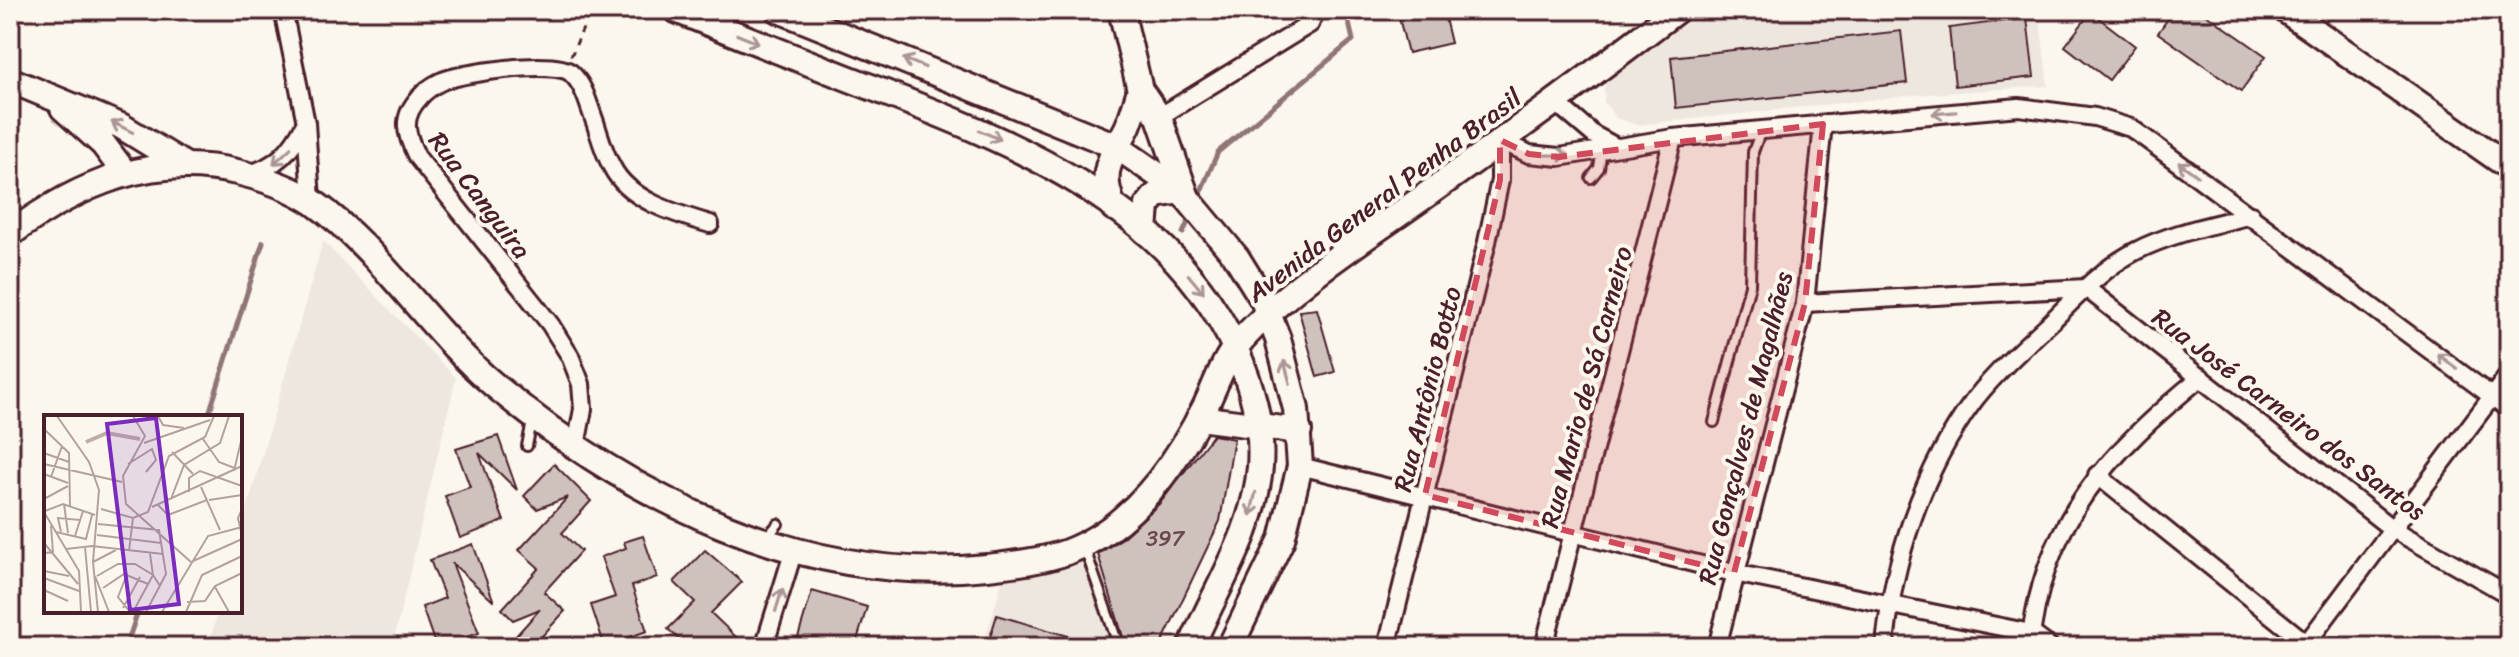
<svg xmlns="http://www.w3.org/2000/svg" width="2519" height="657" font-family="Sriracha,sans-serif">
	<style>
		.built { fill: #eee7de }
		.lines { fill: none; stroke-linecap: round; stroke-linejoin: round }
		.stream { stroke: #907477; stroke-width: 5 }
		.building { fill: #cfc2bc; stroke: #4a1f2b; stroke-width: 2 }
		.lane-casing { stroke: #4a1f2b; stroke-width: 14 }
		.street-casing { stroke: #4a1f2b; stroke-width: 22 }
		.secondary-casing { stroke: #4a1f2b; stroke-width: 30 }
		.path { stroke: #4a1f2b; stroke-width: 3; stroke-dasharray: 6 6; stroke-linecap: butt }
		.lane { stroke: #fbf7ec; stroke-width: 8 }
		.street { stroke: #fbf7ec; stroke-width: 16 }
		.secondary { stroke: #fbf7ec; stroke-width: 24 }
		.oneway { stroke: #ab9695 }
		.marked { fill: #d1495b; fill-opacity: 0.2; stroke: #d1495b; stroke-width: 6; stroke-dasharray: 16 10; stroke-linejoin: round }
		.labels { text-anchor: middle; stroke-width: 8; stroke-linejoin: round; paint-order: stroke }
		.number-label { font-size: 22px; fill: #6b484f }
		.street-label { font-size: 26px; fill: #4a1f2b; stroke: #fbf7ec }
		.inset-river { fill: none; stroke: #bfadaa; stroke-width: 4 }
		.inset-road { fill: none; stroke: #b4a19f; stroke-width: 2 }
		.view { fill: #7b2cbf; fill-opacity: 0.15; stroke: #7b2cbf; stroke-width: 4 }
		.inset-edge { fill: none; stroke: #4a1f2b; stroke-width: 4 }
	</style>
	<rect width="100%" height="100%" fill="#fbf7ec"/>
	<filter id="ink" filterUnits="userSpaceOnUse"><feTurbulence type="fractalNoise" baseFrequency=".0125" numOctaves="2"/><feDisplacementMap in="SourceGraphic" scale="16" xChannelSelector="R" yChannelSelector="G"/><feConvolveMatrix kernelMatrix="1 2 1 2 8 2 1 2 1" color-interpolation-filters="sRGB"/></filter>
	<g filter="url(#ink)">
		<g class="built">
			<polygon points="1704,10 2039,10 2048,86 1913,95 1637,125 1616,118 1604,102 1605,82"/>
			<polygon points="323,241 456,378 392,647 208,647 218,611 240,611 240,534"/>
			<polygon points="1098,554 1126,647 983,647 1003,578 1056,569"/>
		</g>
		<g class="lines">
			<g class="stream">
				<polyline points="1197,200 1218,152 1353,40 1346,10"/>
				<polyline points="1183,233 1192,213"/>
				<polyline points="208,417 263,242"/>
				<polyline points="126,647 138,611"/>
			</g>
		</g>
		<g class="building">
			<polygon points="1397,10 1443,10 1451,43 1408,53"/>
			<polygon points="2174,10 2200,10 2266,56 2241,91 2158,33"/>
			<polygon points="2091,12 2135,46 2109,80 2065,46"/>
			<polygon points="2027,18 2034,77 1955,86 1949,28"/>
			<polygon points="1901,31 1907,83 1676,108 1671,57"/>
			<polygon points="1317,309 1335,372 1317,377 1299,311"/>
			<polygon points="1213,435 1234,439 1220,521 1160,647 1126,647 1098,554 1121,539 1160,503"/>
			<polygon points="498,436 517,490 479,453 504,521 460,538 445,496 470,487 456,449"/>
			<polygon points="554,464 591,501 562,533 581,551 544,592 565,611 532,647 506,647 540,609 513,620 502,609 539,568 519,550 568,497 537,509 524,496"/>
			<polygon points="643,536 657,577 632,586 647,631 623,639 626,647 605,647 591,605 615,597 601,557 626,548 624,542"/>
			<polygon points="473,544 494,602 452,563 479,633 436,647 422,607 445,598 430,560"/>
			<polygon points="705,550 742,582 711,613 736,637 726,647 687,647 668,629 695,602 674,582"/>
			<polygon points="812,591 867,607 855,647 795,647"/>
			<polygon points="997,615 1092,643 1091,647 987,647"/>
		</g>
		<g class="lines">
			<g class="lane-casing">
				<g id="lane">
					<polyline points="1591,178 1599,168 1602,150"/>
					<polyline points="1714,422 1750,285 1753,152 1761,130"/>
					<polyline points="527,446 532,421"/>
					<polyline points="768,536 778,524"/>
					<polyline points="1084,546 1119,647"/>
				</g>
			</g>
			<g class="street-casing">
				<g id="street">
					<polyline points="283,10 306,123 311,200"/>
					<polyline points="1554,101 1594,135 1616,147"/>
					<polyline points="1159,117 1310,24 1316,10"/>
					<path d="M246,175C276,167 291,151 305,124"/>
					<polyline points="1805,303 2086,288 2391,528 2509,595"/>
					<path d="M576,446L583,409L581,384L570,356L550,324L417,157C405,133 401,117 420,97C425,91 432,86 440,82C458,73 556,59 571,73C585,86 588,104 595,122C600,137 604,153 612,167C629,201 677,214 710,224"/>
					<polyline points="1300,466 1734,573 2031,633 2050,647"/>
					<polyline points="2097,475 2311,647"/>
					<polyline points="2306,644 2509,374"/>
					<polyline points="764,647 793,553"/>
					<polyline points="1387,647 1487,242 1500,180 1500,140 1529,154 1559,157 1673,138 2019,107 2095,117 2131,128 2149,141 2509,409"/>
					<polyline points="1544,647 1673,138"/>
					<polyline points="1717,647 1805,303 1823,124"/>
					<path d="M1885,647C1892,561 1923,469 1975,399C1997,371 2026,345 2052,321C2077,296 2103,268 2136,251C2171,233 2213,225 2251,215"/>
					<path d="M2030,647C2041,523 2109,453 2201,377"/>
				</g>
			</g>
			<g class="secondary-casing">
				<g id="secondary">
					<path d="M676,10C740,36 804,61 868,86C1009,141 1169,202 1236,350C1252,386 1263,428 1260,467C1254,534 1216,587 1191,647"/>
					<polyline points="779,10 1116,146 1181,191 1237,258 1263,300 1278,339 1296,409 1300,466 1282,539 1230,647"/>
					<polyline points="1121,10 1140,90 1159,117 1187,198"/>
					<polyline points="2285,10 2509,167"/>
					<polyline points="10,80 121,126 183,164"/>
					<polyline points="63,108 103,144 124,172"/>
					<path d="M1114,208C1097,169 1112,159 1128,126C1133,114 1136,102 1140,90"/>
					<polyline points="1145,231 1147,206 1156,195 1181,191"/>
					<path d="M10,234C78,184 152,152 237,172C262,178 292,188 313,202C380,249 430,331 493,384C630,499 803,586 987,567C1013,564 1042,561 1067,552C1131,528 1175,466 1205,407C1215,387 1223,361 1238,344C1289,286 1360,242 1422,198C1508,137 1593,74 1677,10"/>
					<polyline points="1199,418 1299,431"/>
				</g>
			</g>
			<polyline class="path" points="571,56 591,10"/>
			<use href="#lane" class="lane"/>
			<use href="#street" class="street"/>
			<use href="#secondary" class="secondary"/>
		</g>
		<defs><path id="oneway-shaft" d="M-6 0H5M1.5-3L5.5 0L1.5 3" fill="none" stroke-width="1.6" stroke-linecap="round" stroke-linejoin="round" transform="scale(2)"/></defs>
		<g class="oneway">
			<use href="#oneway-shaft" transform="translate(748 39) rotate(22)"/>
			<use href="#oneway-shaft" transform="translate(914 63) rotate(-158)"/>
			<use href="#oneway-shaft" transform="translate(1944 113) rotate(175)"/>
			<use href="#oneway-shaft" transform="translate(122 127) rotate(-153)"/>
			<use href="#oneway-shaft" transform="translate(990 135) rotate(23)"/>
			<use href="#oneway-shaft" transform="translate(1557 155)"/>
			<use href="#oneway-shaft" transform="translate(282 156) rotate(137)"/>
			<use href="#oneway-shaft" transform="translate(2188 169) rotate(-144)"/>
			<use href="#oneway-shaft" transform="translate(1196 284) rotate(50)"/>
			<use href="#oneway-shaft" transform="translate(2447 361) rotate(-143)"/>
			<use href="#oneway-shaft" transform="translate(1287 372) rotate(-105)"/>
			<use href="#oneway-shaft" transform="translate(1253 504) rotate(103)"/>
			<use href="#oneway-shaft" transform="translate(779 600) rotate(-73)"/>
		</g>
	</g>
	<path class="marked" d="M1823,124L1805,303L1734,573L1425,495L1500,180V140L1529,154L1559,157Z"/>
	<g class="labels">
		<g class="number-label">
			<text x="1165" y="546">397</text>
		</g>
		<g class="street-label">
			<text transform="translate(480 195) rotate(53)" y="9">Rua Canguira</text>
			<text transform="translate(1384 195) rotate(-37)" y="9">Avenida General Penha Brasil</text>
			<text transform="translate(1586 387) rotate(-75)" y="9">Rua Mario de Sá Carneiro</text>
			<text transform="translate(1427 389) rotate(-76)" y="9">Rua Antônio Botto</text>
			<text transform="translate(2289 414) rotate(37)" y="9">Rua José Carneiro dos Santos</text>
			<text transform="translate(1745 428) rotate(-76)" y="9">Rua Gonçalves de Magalhães</text>
		</g>
	</g>
	<g transform="translate(44 415)">
		<rect width="198" height="198" fill="#fbf7ec"/>
		<path class="inset-river" d="M42,27L63,18L96,24"/>
		<path class="inset-road" d="M13,1L45,47L55,75L49,147L54,197M89,1L101,21L79,61L82,89L147,147L198,124M114,1L119,10L140,13M0,14L25,38L26,91M159,24L175,47L193,54M100,28L166,5M128,37L149,59M0,38L25,47M0,49L78,67M84,49L108,34L112,45L102,57M190,56L198,22M0,59L24,68M7,62L18,31M157,72L176,115M145,77V63L156,56L198,71M0,84L24,71M127,84L140,50L176,28L185,1M165,85L198,80M20,89L24,118M114,90L124,100L163,85M108,92L198,51M57,94L89,103L104,97L125,41L161,22L170,1M198,94L194,103L198,121M1,96L19,89L51,100M0,97L35,156L37,197M54,109L115,115L122,159L102,197M12,117L42,124L48,100M17,117L14,103L36,105M53,120L117,128M31,121L39,96M0,128L34,169M41,132L47,197M22,134L48,131L119,139M85,136L89,103M0,138L9,137L7,111M49,147L72,135M0,156L25,161M83,159L74,182L86,197M51,161L65,197M53,161L74,149H91L109,160L116,171M0,163L35,176M171,172L185,197M59,173L80,159L104,169M0,175L24,186M143,187L161,186L171,171L198,158M79,193L96,162M89,197L109,160L106,139M118,197L164,121L198,112M142,197L158,160L198,141"/>
		<path class="view" d="M112,3L135,189L86,195L63,9Z"/>
		<rect width="198" height="198" class="inset-edge"/>
	</g>
	<rect width="2519" height="657" fill="none" stroke="#fbf7ec" stroke-width="40"/>
	<rect x="20" y="20" width="2479" height="617" fill="none" stroke="#4a1f2b" stroke-width="3" filter="url(#ink)"/>
</svg>
